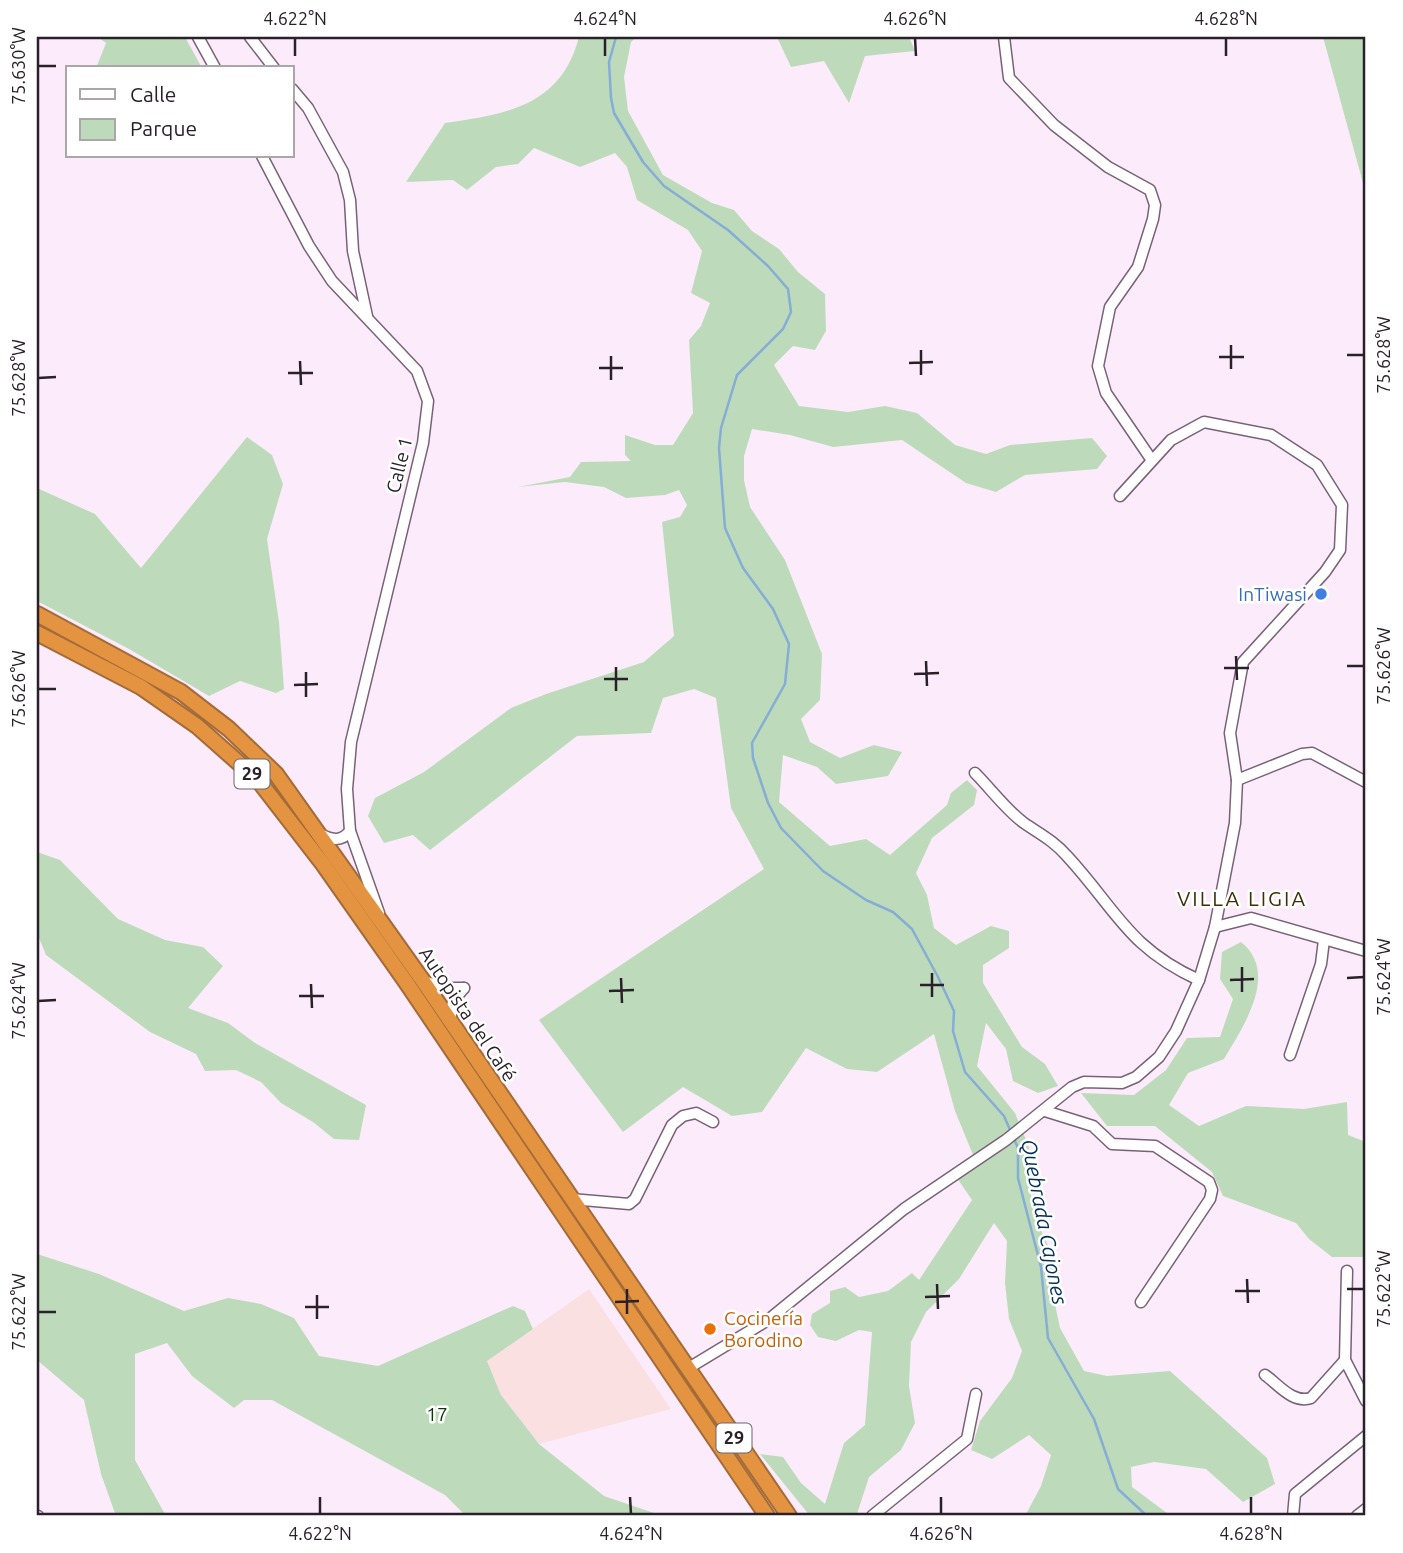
<svg xmlns="http://www.w3.org/2000/svg" width="1403" height="1553" font-family="Ubuntu,sans-serif">
	<style>
		.industrial { fill: #fbe0e2 }
		.green { fill: #bddbbb }
		.lines { fill: none; stroke-linecap: round; stroke-linejoin: round }
		.stream { stroke: #85add5; stroke-width: 2.5 }
		.minor-casing { stroke: #796278; stroke-width: 13 }
		.highway-casing { stroke: #a36b39; stroke-width: 18 }
		.minor { stroke: #fff; stroke-width: 10 }
		.highway { stroke: #e49441; stroke-width: 14 }
		.ticks { fill: none; stroke: #2a2029; stroke-width: 2.5 }
		.shop-dot { fill: #3f7fe0; stroke: #fff; stroke-width: 2.5 }
		.food-dot { fill: #e8710a; stroke: #fff; stroke-width: 2.5 }
		.labels { text-anchor: middle; stroke-width: 5; stroke-linejoin: round; paint-order: stroke }
		.shield { fill: #fff; stroke: #6a6369; stroke-width: 2 }
		.shield-label { font-size: 18px; font-weight: bold; fill: #2a2029 }
		.street-label { font-size: 19px; fill: #2a2029; stroke: #fff }
		.shop-label { font-size: 19px; fill: #366cbe; stroke: #fff; text-anchor: end }
		.food-label { font-size: 19px; fill: #c56008; stroke: #fff; text-anchor: start }
		.park-label { font-size: 19px; fill: #0d360c; stroke: #fff }
		.neighbourhood-label { font-size: 21px; letter-spacing: 2px; fill: #422d06; stroke: #fff }
		.water-label { font-size: 21px; font-style: italic; fill: #023056; stroke: #fff }
		.neatline { fill: none; stroke: #2a2029; stroke-width: 2.5 }
		.ticks-label { font-size: 18px; text-anchor: middle; fill: #2a2029 }
	</style>
	<rect width="100%" height="100%" fill="#fcecfb"/>
	<polygon class="industrial" points="589,1289 671,1409 539,1444 501,1395 487,1361"/>
	<g class="green">
		<polygon points="98,37 185,37 202,68 96,68 106,43"/>
		<path d="M579,37H636L631,42L624,77L628,111L663,175L712,203L734,210L752,231L779,249L798,272L825,294L826,331L815,350L793,346L774,365L799,406L848,412L885,406L917,413L955,445L986,454L1010,445L1092,438L1107,456L1097,469L1025,475L996,492L966,483L902,440L833,447L790,435L752,429L744,456V480L750,507L785,560L822,654L820,700L801,719L810,742L840,758L874,745L902,752L888,776L836,784L817,767L783,755L779,802L830,846L866,839L890,855L947,805L951,793L967,780L977,790L974,805L932,838L916,873L927,895L934,928L956,945L991,926L1009,931V948L983,965V983L1022,1047L1045,1064L1058,1086L1038,1093L1013,1081L1006,1049L986,1023L977,1066L1015,1113L1027,1142L1033,1161L1030,1191L1038,1224L1053,1256L1052,1290L1060,1328L1084,1371L1107,1376L1170,1371L1267,1458L1275,1484L1243,1502L1206,1469L1154,1462L1131,1467L1132,1487L1171,1516H1025L1041,1486L1051,1455L1029,1435L992,1459L971,1450L980,1421L1012,1378L1022,1351L1009,1319L1005,1283L1007,1241L994,1223L959,1279L926,1312L911,1342L909,1386L915,1423L901,1450L869,1477L857,1514L810,1516L760,1454L783,1457L801,1483L825,1504L844,1443L865,1425L872,1332L859,1330L836,1341L818,1337L810,1325L812,1314L830,1303V1291L845,1287L859,1297L888,1291L912,1273L919,1280L972,1200L957,1178L978,1167L955,1111L934,1034L877,1072L847,1069L806,1048L762,1112L732,1116L683,1087L623,1132L539,1020L764,869L731,808L716,698L694,689L663,698L651,733L577,736L430,850L413,835L384,843L368,816L375,798L424,772L511,708L546,694L644,662L674,636L662,522L680,517L687,505L679,490L665,495L626,498L604,487L565,482L518,487L570,477L581,462L631,461L625,455V435L655,445H673L693,413L689,340L701,326L710,303L691,293L702,251L688,230L637,200L627,167L615,153L580,167L534,148L518,164L496,167L467,190L453,180L406,182L445,123C507,114 561,106 579,37Z"/>
		<polygon points="777,37 909,37 915,51 865,56 849,103 824,61 791,67"/>
		<polygon points="1323,37 1366,37 1366,194"/>
		<polygon points="247,437 272,455 283,484 267,539 279,622 284,689 276,693 240,681 209,696 129,649 37,601 37,488 95,514 141,568"/>
		<polygon points="37,852 60,860 118,919 165,940 203,947 223,966 188,1008 228,1023 255,1043 366,1105 359,1140 334,1139 313,1122 281,1103 261,1082 236,1070 205,1071 196,1054 150,1032 46,955 37,933"/>
		<path d="M1241,942C1280,973 1243,1027 1224,1059L1188,1073L1169,1105L1199,1126L1246,1106L1304,1109L1347,1102L1348,1135L1366,1142V1257H1332L1309,1239L1296,1223L1223,1196L1212,1172L1155,1126H1107L1081,1093L1134,1095L1166,1070L1187,1038L1220,1037L1233,999L1220,979L1222,952Z"/>
		<polygon points="37,1254 99,1274 184,1311 228,1298 261,1304 294,1318 319,1356 378,1366 513,1306 525,1311 533,1329 487,1361 501,1395 539,1444 604,1496 654,1513 715,1516 466,1516 445,1495 272,1400 244,1400 234,1408 192,1376 167,1343 135,1354 135,1460 166,1516 116,1516 101,1474 84,1400 37,1360"/>
	</g>
	<g class="lines">
		<polyline class="stream" points="616,37 609,62 611,98 614,113 643,162 664,186 728,230 768,266 788,289 791,312 783,329 737,375 721,428 719,448 725,528 743,568 773,609 789,644 785,684 752,743 753,758 768,803 781,828 823,871 866,900 893,912 912,929 938,977 954,1011 953,1031 965,1072 1004,1116 1018,1148 1018,1178 1041,1267 1048,1338 1094,1419 1118,1489 1147,1516"/>
		<g class="minor-casing">
			<g id="minor">
				<polyline points="198,37 215,68"/>
				<polyline points="250,37 274,68"/>
				<polyline points="1004,37 1009,78 1054,125 1108,167 1150,190 1155,205 1153,219 1138,267 1110,307 1098,366 1106,393 1151,459"/>
				<polyline points="292,89 308,108 343,172 350,200 353,251 367,316"/>
				<polyline points="262,156 309,246 332,281 417,371 428,401 423,443 351,742 347,789 350,831 379,913"/>
				<path d="M975,773C991,789 1006,810 1024,823C1040,834 1054,841 1067,856C1116,909 1128,948 1199,980"/>
				<polyline points="1237,780 1302,754 1312,753 1366,782"/>
				<path d="M320,834C331,840 342,842 350,831"/>
				<polyline points="1215,927 1251,918 1366,951"/>
				<polyline points="424,981 442,988 464,988"/>
				<polyline points="450,1021 453,1001 464,988"/>
				<polyline points="1290,1055 1321,964 1324,940"/>
				<polyline points="1045,1111 1093,1126 1112,1144 1155,1146 1209,1182 1212,1190 1210,1199 1141,1302"/>
				<polyline points="571,1199 629,1204 635,1199 672,1125 683,1116 696,1113 713,1122"/>
				<polyline points="1347,1271 1345,1360 1366,1401"/>
				<polyline points="687,1369 768,1320 904,1209 1006,1140 1072,1087 1084,1082 1122,1083 1136,1077 1159,1057 1176,1031 1199,980 1215,927 1235,823 1237,780 1230,733 1243,662 1325,572 1340,550 1342,505 1317,465 1271,435 1204,422 1171,440 1120,496"/>
				<path d="M1265,1375C1279,1385 1293,1404 1311,1398L1345,1360"/>
				<polyline points="37,1516 38,1516"/>
				<polyline points="872,1516 967,1439 976,1394"/>
				<polyline points="1293,1516 1295,1494 1366,1436"/>
				<polyline points="1357,1516 1366,1509"/>
			</g>
		</g>
		<g class="highway-casing">
			<g id="highway">
				<polyline points="37,614 181,692 229,729 276,774 423,981 789,1516"/>
				<polyline points="37,633 141,687 197,726 258,780 323,864 406,982 767,1516"/>
			</g>
		</g>
		<use href="#minor" class="minor"/>
		<use href="#highway" class="highway"/>
	</g>
	<path class="ticks" d="M295,38V56M605,38V56M915,38L916,56M1226,38V56M38,66H56M1231,345V369M921,350V375M1347,355H1364M611,356V380M1219,357H1244M300,361L301,385M909,363L933,362M599,368H623M288,373H313M38,378L56,377M1236,656L1237,680M926,661L927,686M1347,666H1364M616,667V691M1224,668H1249M306,672V697M914,674L939,673M604,679H628M294,685L318,684M38,689H56M1242,967V992M932,973V997M621,978L622,1003M1347,978L1364,977M1230,980L1254,979M311,984L312,1008M920,985H944M609,991L634,990M299,996H324M38,1001L56,1000M1247,1279L1248,1303M937,1284L938,1309M627,1289V1314M1347,1289H1364M1235,1291H1260M317,1295V1319M925,1297L950,1296M615,1302L639,1301M305,1307H329M38,1312H56M320,1497V1514M630,1497L631,1514M941,1497V1514M1251,1497V1514"/>
	<circle class="shop-dot" cx="1321" cy="594" r="7"/>
	<circle class="food-dot" cx="710" cy="1329" r="7"/>
	<g class="labels">
		<g class="shield">
			<rect x="234.5" y="759.5" width="35" height="29" rx="5"/>
			<rect x="716.5" y="1423.5" width="35" height="29" rx="5"/>
		</g>
		<g class="shield-label">
			<text x="252" y="780">29</text>
			<text x="734" y="1444">29</text>
		</g>
		<g class="street-label">
			<text transform="translate(399 465) rotate(-76)" y="7">Calle 1</text>
			<text transform="translate(468 1014) rotate(56)" y="7">Autopista del Café</text>
		</g>
		<g class="shop-label">
			<text x="1307" y="601">InTiwasi</text>
		</g>
		<g class="food-label">
			<text x="724" y="1325">Cocinería<tspan x="724" dy="22">Borodino</tspan></text>
		</g>
		<g class="park-label">
			<text x="437" y="1421">17</text>
		</g>
		<g class="neighbourhood-label">
			<text x="1242" y="906">VILLA LIGIA</text>
		</g>
		<g class="water-label">
			<text transform="translate(1044 1222) rotate(79)" y="7">Quebrada Cajones</text>
		</g>
	</g>
	<rect width="1403" height="1553" fill="none" stroke="#ffffff" stroke-width="77"/>
	<rect x="66" y="66" width="228" height="91" fill="#ffffff" stroke="#aaa6a9" stroke-width="2"/>
	<rect x="80" y="89" width="35" height="10" fill="#ffffff" stroke="#aaa6a9" stroke-width="2"/>
	<text x="130" y="102" font-size="21" fill="#2a2029">Calle</text>
	<rect x="80" y="119" width="35" height="21" fill="#bddbbb" stroke="#aaa6a9" stroke-width="2"/>
	<text x="130" y="136" font-size="21" fill="#2a2029">Parque</text>
	<rect x="38" y="38" width="1326" height="1476" class="neatline"/>
	<g class="ticks-label">
		<text x="295" y="25">4.622°N</text>
		<text x="605" y="25">4.624°N</text>
		<text x="915" y="25">4.626°N</text>
		<text x="1226" y="25">4.628°N</text>
		<text transform="translate(19 66) rotate(-90)" y="6">75.630°W</text>
		<text transform="translate(1384 355) rotate(-90)" y="6">75.628°W</text>
		<text transform="translate(19 378) rotate(-90)" y="6">75.628°W</text>
		<text transform="translate(1384 666) rotate(-90)" y="6">75.626°W</text>
		<text transform="translate(19 689) rotate(-90)" y="6">75.626°W</text>
		<text transform="translate(1384 977) rotate(-90)" y="6">75.624°W</text>
		<text transform="translate(19 1001) rotate(-90)" y="6">75.624°W</text>
		<text transform="translate(1384 1289) rotate(-90)" y="6">75.622°W</text>
		<text transform="translate(19 1312) rotate(-90)" y="6">75.622°W</text>
		<text x="320" y="1540">4.622°N</text>
		<text x="631" y="1540">4.624°N</text>
		<text x="941" y="1540">4.626°N</text>
		<text x="1251" y="1540">4.628°N</text>
	</g>
</svg>
